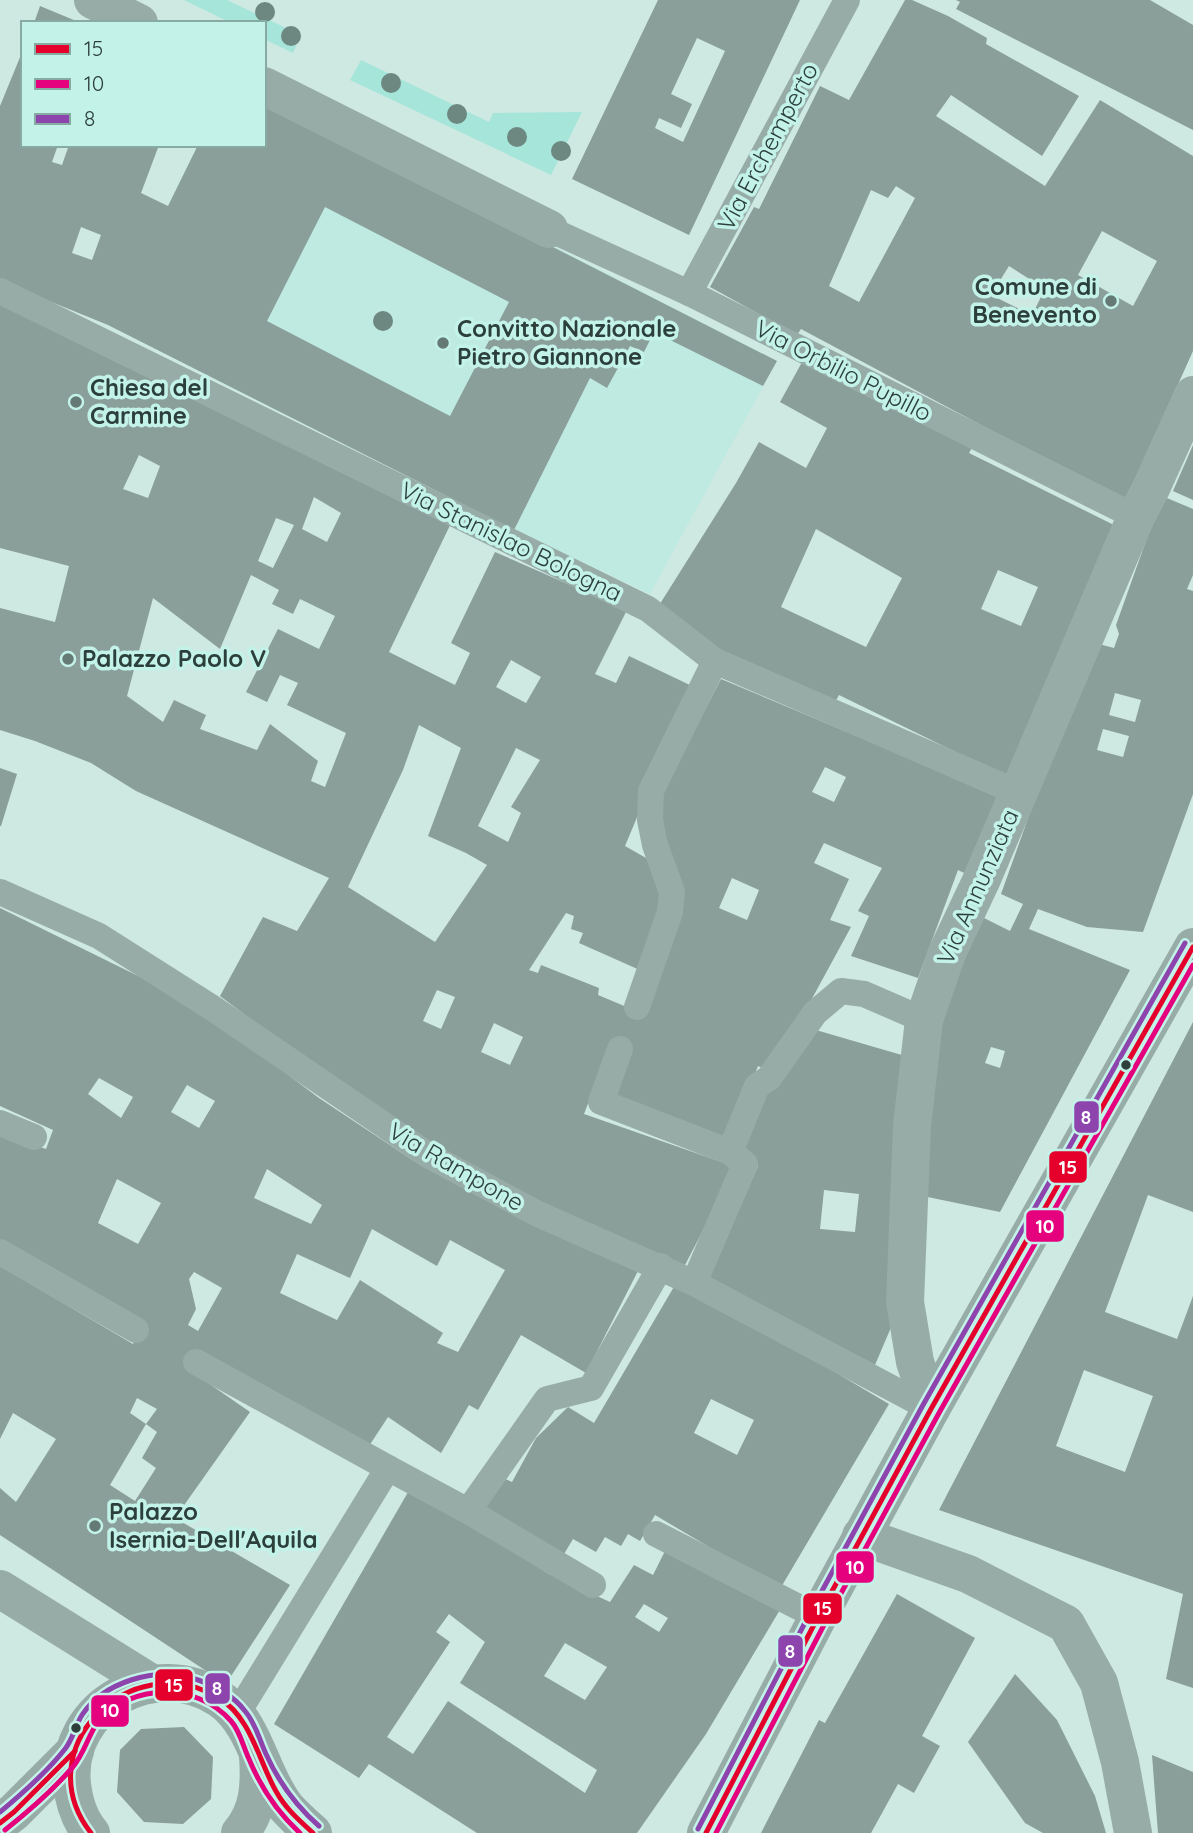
<svg xmlns="http://www.w3.org/2000/svg" width="1193" height="1833" font-family="Quicksand,sans-serif">
	<style>
		.built { fill: #bfeae1 }
		.green { fill: #a6e6da }
		.building { fill: #8a9e9a; fill-rule: evenodd }
		.lines { fill: none; stroke-linecap: round; stroke-linejoin: round }
		.service { stroke: #98aca7; stroke-width: 26 }
		.pedestrian { stroke: #98aca7; stroke-width: 38 }
		.minor { stroke: #98aca7; stroke-width: 38 }
		.bus-1-casing { stroke: #c3f2e8; stroke-width: 10 }
		.bus-2-casing { stroke: #c3f2e8; stroke-width: 10 }
		.bus-3-casing { stroke: #c3f2e8; stroke-width: 10 }
		.bus-1 { stroke: #e4002b; stroke-width: 5 }
		.bus-2 { stroke: #e5007d; stroke-width: 5 }
		.bus-3 { stroke: #8e44ad; stroke-width: 5 }
		.tree { fill: #6d8781 }
		.poi-dot { fill: #657a75; stroke: #c3f2e8; stroke-width: 2.5 }
		.bus-dot { fill: #2c3f3b; stroke: #c3f2e8; stroke-width: 2.5 }
		.labels { text-anchor: middle; stroke-width: 7; stroke-linejoin: round; paint-order: stroke }
		.street-label { font-size: 24px; fill: #2c3f3b; stroke: #c3f2e8 }
		.poi-label { font-size: 24px; font-weight: bold; fill: #2c3f3b; stroke: #c3f2e8; text-anchor: start }
		.line-badge { stroke: #c3f2e8; stroke-width: 2.5 }
		.badge-label { font-size: 19px; text-anchor: middle; font-weight: bold; fill: #fff }
	</style>
	<rect width="100%" height="100%" fill="#cee8e2"/>
	<polygon class="built" points="198,145 543,241 777,361 650,594 514,530 108,325"/>
	<g class="green">
		<polygon points="184,0 227,0 301,35 293,53 264,39 264,23 231,23"/>
		<polygon points="361,60 489,122 493,113 582,112 551,175 350,80"/>
	</g>
	<g class="building">
		<path d="M658,0H800L689,235L572,179ZM697,38L725,51L683,142L655,128L659,118L681,128L692,104L671,94Z"/>
		<path d="M905,0H912L948,16L987,38L986,44L1079,96L1042,156L951,95L936,116L1045,186L1100,100L1193,156V351L1125,502L801,329L797,335L710,287L754,207L759,209L820,86L849,100ZM896,186L915,198L859,302L829,286L871,190L888,198ZM1102,231L1157,261L1133,306L1078,275ZM1009,266L1045,289L1032,315L991,295Z"/>
		<polygon points="956,0 1150,0 1193,25 1193,130 956,9 960,2"/>
		<polygon points="40,6 81,23 34,23"/>
		<path d="M23,50V145H58L52,162L62,165L69,145H159L141,193L168,206L198,145H264V100L777,361L763,386L654,332L644,352L630,346L607,388L590,378L514,530L108,325L0,281V106ZM325,207L509,302L450,416L267,321ZM81,227L101,235L92,260L72,253Z"/>
		<path d="M0,303L454,517L389,652L455,685L470,653L451,643L495,552L627,610L595,674L616,683L629,656L692,686L625,846L660,866L670,909L642,971L579,943L583,933L571,929L574,916L566,913L529,970L538,973L541,965L599,988L598,995L641,1013L683,894L656,804L721,679L973,785L1008,802L981,881L958,870L918,978L851,956L869,916L858,911L882,868L824,843L814,863L849,879L830,920L851,927L772,1072L758,1066L727,1144L612,1100L611,1043L584,1114L736,1167L685,1265L559,1213L438,1150L329,1078L220,996L263,917L297,931L329,878L136,791L91,763L35,741L0,730V608L55,622L69,566L0,548ZM139,455L160,466L148,498L123,489ZM314,497L341,513L327,542L302,529ZM276,518L294,525L273,568L258,561ZM251,575L279,590L272,604L293,614L300,599L335,616L319,649L278,629L246,692L267,702L280,675L298,683L287,705L346,733L325,787L311,781L318,761L270,724L257,750L200,729L206,715L174,700L163,722L127,696L153,598L220,649ZM511,660L541,677L526,703L496,687ZM419,725L461,748L428,836L466,853L487,865L435,942L348,887L403,770ZM516,748L540,760L511,807L521,813L508,842L478,826ZM825,767L846,777L834,802L812,792ZM732,878L759,890L747,920L719,908ZM437,990L455,997L441,1029L423,1021ZM494,1023L523,1037L510,1065L481,1052Z"/>
		<path d="M806,355L973,446L969,453L1116,526L1013,780L839,695L834,704L742,664L658,607L736,483L759,442L806,468L827,428L780,402ZM816,529L902,578L866,647L781,607ZM998,570L1038,587L1021,626L981,609Z"/>
		<polygon points="1193,445 1193,500 1173,491"/>
		<path d="M1162,496L1193,509V575L1187,589L1193,591V794L1143,932L1087,927L1038,909L1029,929L1130,970L1000,1212L918,1195L951,962L984,918L1010,931L1023,904L1001,894L1091,642L1114,648L1119,634L1116,625ZM1115,693L1141,700L1135,722L1109,715ZM1103,729L1129,736L1123,757L1097,750ZM991,1047L1005,1051L1000,1068L985,1063Z"/>
		<polygon points="0,768 17,774 1,826 0,826"/>
		<path d="M0,908L191,1002L319,1098L417,1163L639,1269L586,1373L521,1335L478,1410L469,1405L441,1453L388,1417L369,1446L188,1369L250,1412L175,1518L290,1585L226,1684L0,1535V1488L16,1502L56,1439L13,1413L0,1439V1266L133,1344L144,1323L0,1240V1132L46,1149L53,1130L0,1106ZM99,1078L133,1097L121,1118L88,1094ZM187,1085L215,1101L199,1128L171,1112ZM267,1169L322,1205L311,1224L254,1198ZM117,1179L161,1203L138,1244L98,1223ZM372,1229L437,1266L450,1240L505,1270L458,1352L437,1343L443,1333L360,1280L337,1320L280,1293L297,1254L350,1278ZM194,1272L222,1288L198,1331L188,1325L196,1309L189,1279ZM137,1398L157,1409L146,1424L157,1432L142,1458L156,1468L135,1501L110,1485L146,1424L130,1413Z"/>
		<path d="M1193,1022V1212L1148,1195L1105,1312L1177,1339L1193,1296V1688L1166,1679L1183,1594L939,1510ZM1084,1370L1153,1396L1125,1472L1056,1446Z"/>
		<path d="M809,1028L912,1058L898,1311L875,1365L709,1278L758,1166L740,1145L768,1090ZM824,1190L859,1194L855,1232L820,1229Z"/>
		<path d="M684,1283L889,1404L780,1589L655,1515L640,1541L628,1534L621,1546L605,1537L596,1552L573,1539L561,1559L482,1513L503,1478L512,1482L536,1438L568,1407L594,1423L675,1285ZM711,1399L754,1420L737,1455L694,1433Z"/>
		<path d="M411,1487L549,1574L610,1602L634,1565L653,1575L667,1547L781,1608L706,1734L637,1833H477L369,1764L359,1778L274,1724ZM644,1604L668,1618L659,1632L635,1617ZM449,1614L485,1642L460,1683L597,1770L585,1793L448,1701L413,1754L387,1737L450,1642L436,1632ZM565,1643L607,1667L585,1700L544,1676Z"/>
		<polygon points="897,1594 975,1638 922,1736 940,1746 914,1793 898,1784 871,1833 761,1833 819,1720 825,1723"/>
		<polygon points="1015,1674 1057,1720 1095,1796 1106,1833 1043,1833 1025,1823 968,1742"/>
		<polygon points="184,1727 213,1757 211,1799 183,1824 144,1822 117,1792 120,1750 141,1729"/>
		<polygon points="1152,1755 1193,1772 1193,1833 1158,1833"/>
	</g>
	<g class="lines">
		<g class="service">
			<polyline points="549,229 689,293 1136,517"/>
			<polyline points="0,291 648,609 715,661 1019,793"/>
			<polyline points="689,293 847,0"/>
			<polyline points="0,892 99,936 214,1009 428,1155 538,1214 694,1283 931,1409"/>
			<polyline points="637,1007 670,912 672,892 655,845 650,820 651,791 715,661"/>
			<polyline points="620,1049 601,1102 730,1152"/>
			<polyline points="0,1123 34,1137"/>
			<polyline points="0,1252 136,1330"/>
			<polyline points="694,1283 745,1164 730,1152 757,1086 769,1078 815,1013 841,991 864,994 924,1020"/>
			<polyline points="196,1362 388,1468"/>
			<polyline points="468,1511 593,1585"/>
			<polyline points="656,1534 818,1617"/>
			<polyline points="237,1714 388,1468 468,1511 547,1399 591,1388 661,1266"/>
		</g>
		<g class="pedestrian">
			<polyline points="93,0 139,23"/>
			<polyline points="264,86 549,229"/>
		</g>
		<g class="minor">
			<polyline points="931,1409 915,1362 905,1302 912,1126 924,1020 947,953 981,881 1136,517 1152,486 1193,395"/>
			<polyline points="861,1536 968,1574 1066,1624 1099,1683 1120,1762 1133,1833"/>
			<polyline points="0,1589 151,1683"/>
			<polyline points="0,1823 14,1812 75,1751"/>
			<path d="M91,1833C79,1819 74,1802 72,1784C64,1705 156,1656 220,1699C256,1724 260,1774 286,1807C294,1816 304,1825 313,1833"/>
			<path d="M240,1833C259,1811 260,1784 258,1756"/>
			<polyline points="706,1833 818,1617 931,1409 1193,947"/>
		</g>
		<g class="bus-1-casing">
			<g id="bus-1">
				<polyline points="0,1823 14,1812 75,1751"/>
				<path d="M91,1833C26,1750 129,1645 219,1698C252,1718 259,1763 277,1793C286,1809 300,1821 313,1833"/>
				<polyline points="706,1833 818,1617 931,1409 1193,947"/>
			</g>
		</g>
		<g class="bus-2-casing">
			<g id="bus-2">
				<path d="M5,1830C29,1811 52,1791 72,1768C85,1753 88,1735 98,1722C131,1683 197,1682 231,1721C240,1731 243,1746 249,1759C261,1788 277,1812 300,1833"/>
				<polyline points="716,1833 826,1621 939,1413 1193,965"/>
			</g>
		</g>
		<g class="bus-3-casing">
			<g id="bus-3">
				<path d="M0,1812C23,1793 47,1772 65,1749C73,1739 75,1726 82,1715C104,1682 154,1667 192,1678C212,1684 232,1694 245,1711C256,1724 259,1739 266,1754C279,1783 295,1805 319,1826"/>
				<polyline points="698,1829 810,1613 923,1405 1185,943"/>
			</g>
		</g>
		<use href="#bus-1" class="bus-1"/>
		<use href="#bus-2" class="bus-2"/>
		<use href="#bus-3" class="bus-3"/>
	</g>
	<g class="tree">
		<circle cx="265" cy="12" r="10"/>
		<circle cx="291" cy="36" r="10"/>
		<circle cx="391" cy="83" r="10"/>
		<circle cx="457" cy="114" r="10"/>
		<circle cx="517" cy="137" r="10"/>
		<circle cx="561" cy="151" r="10"/>
		<circle cx="383" cy="321" r="10"/>
	</g>
	<g class="poi-dot">
		<circle cx="1111" cy="301" r="7"/>
		<circle cx="443" cy="343" r="7"/>
		<circle cx="76" cy="402" r="7"/>
		<circle cx="68" cy="659" r="7"/>
		<circle cx="95" cy="1526" r="7"/>
	</g>
	<g class="bus-dot">
		<circle cx="1126" cy="1065" r="6"/>
		<circle cx="76" cy="1728" r="6"/>
	</g>
	<g class="labels">
		<g class="street-label">
			<text transform="translate(768 147) rotate(-62)" y="8">Via Erchemperto</text>
			<text transform="translate(843 371) rotate(27)" y="8">Via Orbilio Pupillo</text>
			<text transform="translate(511 542) rotate(26)" y="8">Via Stanislao Bologna</text>
			<text transform="translate(978 887) rotate(-66)" y="8">Via Annunziata</text>
			<text transform="translate(456 1167) rotate(30)" y="8">Via Rampone</text>
		</g>
		<g class="poi-label">
			<text x="1097" y="295" text-anchor="end">Comune di<tspan x="1097" dy="28">Benevento</tspan></text>
			<text x="457" y="337">Convitto Nazionale<tspan x="457" dy="28">Pietro Giannone</tspan></text>
			<text x="90" y="396">Chiesa del<tspan x="90" dy="28">Carmine</tspan></text>
			<text x="82" y="667">Palazzo Paolo V</text>
			<text x="109" y="1520">Palazzo<tspan x="109" dy="28">Isernia-Dell'Aquila</tspan></text>
		</g>
	</g>
	<g class="line-badge">
		<rect x="1073" y="1100" width="27" height="34" rx="7" fill="#8e44ad"/>
		<rect x="1048" y="1150" width="40" height="34" rx="7" fill="#e4002b"/>
		<rect x="1025" y="1209" width="40" height="34" rx="7" fill="#e5007d"/>
		<rect x="835" y="1550" width="40" height="34" rx="7" fill="#e5007d"/>
		<rect x="802" y="1592" width="41" height="33" rx="7" fill="#e4002b"/>
		<rect x="777" y="1634" width="27" height="34" rx="7" fill="#8e44ad"/>
		<rect x="154" y="1668" width="40" height="34" rx="7" fill="#e4002b"/>
		<rect x="204" y="1672" width="27" height="33" rx="7" fill="#8e44ad"/>
		<rect x="90" y="1694" width="40" height="34" rx="7" fill="#e5007d"/>
	</g>
	<g class="badge-label">
		<text x="1086" y="1124">8</text>
		<text x="1068" y="1174">15</text>
		<text x="1045" y="1233">10</text>
		<text x="855" y="1574">10</text>
		<text x="823" y="1615">15</text>
		<text x="790" y="1658">8</text>
		<text x="174" y="1692">15</text>
		<text x="217" y="1695">8</text>
		<text x="110" y="1717">10</text>
	</g>
	<rect x="21" y="21" width="245" height="126" fill="#c3f2e8" stroke="#87aaa3" stroke-width="2"/>
	<rect x="35" y="44" width="35" height="10" fill="#e4002b" stroke="#87aaa3" stroke-width="2"/>
	<text x="84" y="56" font-size="21" fill="#2c3f3b">15</text>
	<rect x="35" y="79" width="35" height="10" fill="#e5007d" stroke="#87aaa3" stroke-width="2"/>
	<text x="84" y="91" font-size="21" fill="#2c3f3b">10</text>
	<rect x="35" y="114" width="35" height="10" fill="#8e44ad" stroke="#87aaa3" stroke-width="2"/>
	<text x="84" y="126" font-size="21" fill="#2c3f3b">8</text>
</svg>
